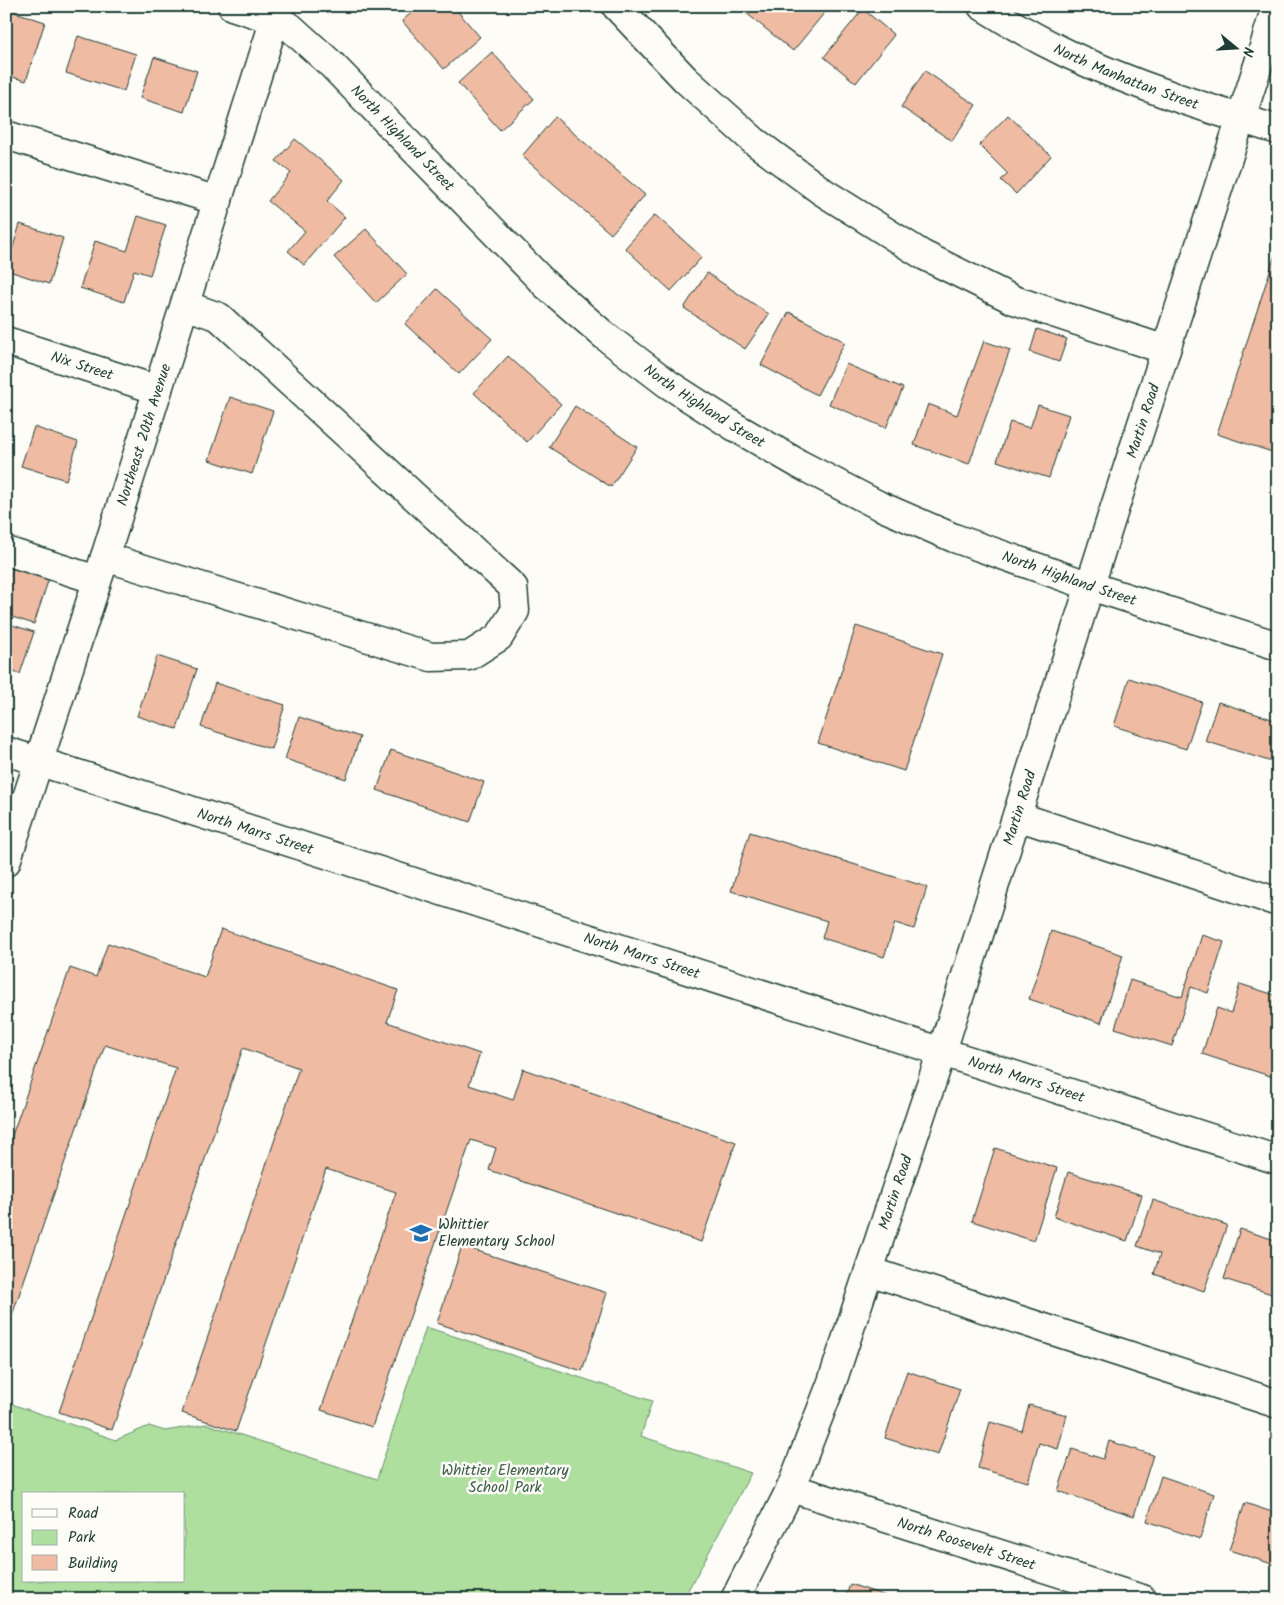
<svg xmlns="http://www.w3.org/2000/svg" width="1284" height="1605" font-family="Kalam,sans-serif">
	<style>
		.green { fill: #afdf9f; stroke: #678e6a; fill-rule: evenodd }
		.building { fill: #f0bba3; stroke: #1f3d34 }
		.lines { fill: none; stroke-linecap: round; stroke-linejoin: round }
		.minor-casing { stroke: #1f3d34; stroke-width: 31 }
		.minor { stroke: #fdfcf7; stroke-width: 28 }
		.labels { text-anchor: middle; stroke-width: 5; stroke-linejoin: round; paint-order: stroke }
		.street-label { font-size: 15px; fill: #1f3d34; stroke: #fdfcf7 }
		.poi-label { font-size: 15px; fill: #1f3d34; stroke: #fdfcf7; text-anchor: start }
		.park-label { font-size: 15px; fill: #3c5d49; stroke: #fdfcf7 }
	</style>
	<rect width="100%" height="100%" fill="#fdfcf7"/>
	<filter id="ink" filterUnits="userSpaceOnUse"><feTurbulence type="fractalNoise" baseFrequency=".02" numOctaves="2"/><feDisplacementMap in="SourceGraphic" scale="10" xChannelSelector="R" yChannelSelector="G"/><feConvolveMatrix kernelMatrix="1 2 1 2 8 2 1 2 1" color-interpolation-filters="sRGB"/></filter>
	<g filter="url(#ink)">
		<path class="green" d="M426,1327L652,1401L641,1436L751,1473L701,1567L683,1599H6V1402L116,1440L149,1426L165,1431L207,1424L377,1479ZM24,1494H184V1581H24Z"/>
		<g class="building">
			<polygon points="419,6 453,6 480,37 444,69 402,21"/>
			<polygon points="749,6 830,6 793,51 745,12"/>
			<polygon points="6,9 45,22 26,81 6,75 6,58 9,50 6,49"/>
			<polygon points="863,9 894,35 856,83 824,57"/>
			<polygon points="78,36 136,54 124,91 66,73"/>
			<polygon points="492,52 534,99 500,130 458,83"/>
			<polygon points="154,57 197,71 184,112 140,98"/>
			<polygon points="925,71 976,105 952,141 901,107"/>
			<polygon points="1008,115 1051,156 1016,194 1001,180 1008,174 979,145"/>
			<polygon points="555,117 645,195 611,234 522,156"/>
			<polygon points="295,139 344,180 327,201 345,217 304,265 288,251 305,231 268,201 291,173 276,161"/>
			<polygon points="655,215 702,257 671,291 625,248"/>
			<polygon points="138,216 166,225 150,275 134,270 124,302 80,288 95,241 127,251"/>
			<polygon points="20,224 63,238 49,284 6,270"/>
			<polygon points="366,229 407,274 376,303 334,257"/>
			<polygon points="1278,246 1278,454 1217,434"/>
			<polygon points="707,273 769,314 745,349 684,308"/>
			<polygon points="437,289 492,339 459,374 405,324"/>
			<polygon points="789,312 845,342 817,395 761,365"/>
			<polygon points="1037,329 1067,339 1059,362 1030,352"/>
			<polygon points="984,341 1010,350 969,464 914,445 928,404 957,415"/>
			<polygon points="508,356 561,404 527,442 474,393"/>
			<polygon points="846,364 903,388 886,428 829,404"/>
			<polygon points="230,397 273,411 252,474 209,460"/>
			<polygon points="1038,405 1069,415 1049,478 997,461 1010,422 1030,428"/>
			<polygon points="575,406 637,447 611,487 549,447"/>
			<polygon points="34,427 78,442 66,480 21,466"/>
			<polygon points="13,567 49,578 34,624 6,615 6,588"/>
			<polygon points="6,623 34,632 20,674 6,670"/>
			<polygon points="856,626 942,654 904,771 818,743"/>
			<polygon points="157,656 197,669 177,729 137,716"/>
			<polygon points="1129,678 1202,702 1186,749 1114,726"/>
			<polygon points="215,683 285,705 271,749 201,727"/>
			<polygon points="1218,702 1278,721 1278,746 1272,762 1205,741"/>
			<polygon points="299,717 360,737 346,779 285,759"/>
			<polygon points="391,750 484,782 470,822 377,790"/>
			<polygon points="750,832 927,887 914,929 895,923 884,957 822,938 827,921 731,891"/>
			<polygon points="221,929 398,990 387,1022 480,1054 469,1085 513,1100 523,1069 736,1142 701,1242 489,1170 496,1148 471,1140 372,1427 321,1410 396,1192 326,1169 236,1431 182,1413 299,1068 243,1048 112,1430 59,1412 176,1068 105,1045 6,1333 6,1153 70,968 96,977 108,943 205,977"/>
			<polygon points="1051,931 1123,955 1101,1023 1029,999"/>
			<polygon points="1202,935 1224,942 1208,993 1191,987 1172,1046 1115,1028 1130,980 1182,997"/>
			<polygon points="1240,984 1278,996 1278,1073 1276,1078 1202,1054 1217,1008 1231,1013"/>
			<polygon points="995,1148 1057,1168 1034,1241 972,1221"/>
			<polygon points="1068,1172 1142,1195 1127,1241 1054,1217"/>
			<polygon points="1153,1200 1227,1225 1204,1291 1154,1274 1160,1254 1137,1246"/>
			<polygon points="1240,1229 1278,1241 1278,1296 1224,1279"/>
			<polygon points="462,1246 607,1293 582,1371 437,1323"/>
			<polygon points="907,1371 960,1389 938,1455 885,1438"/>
			<polygon points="1029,1405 1067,1415 1058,1449 1039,1443 1028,1482 978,1468 990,1422 1022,1431"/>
			<polygon points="1109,1441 1153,1455 1134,1516 1058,1491 1072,1449 1103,1459"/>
			<polygon points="1161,1476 1214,1494 1200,1539 1147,1521"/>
			<polygon points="1245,1503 1278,1514 1278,1566 1229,1550"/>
			<polygon points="850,1584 895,1599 845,1599"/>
		</g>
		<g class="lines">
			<g class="minor-casing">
				<g id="minor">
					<path id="s1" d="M232,6L275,20L290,27L331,64L546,285L605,336L668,384L735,427L799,464L878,505L954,538L1090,586L1278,646"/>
					<polyline points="616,6 686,80 754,141 823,192 923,255 1014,300 1166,350"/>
					<path id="s2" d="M982,6C1009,23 1037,39 1066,53C1133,85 1206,108 1278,130"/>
					<polyline points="6,135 218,201"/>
					<path id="s3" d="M6,341L158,390"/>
					<polyline points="6,551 97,580"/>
					<polyline points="105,557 431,657 469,656 499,637 515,611 513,587 219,317 185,305"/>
					<path id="s4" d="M6,751L1278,1160"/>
					<polyline points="1017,816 1278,902"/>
					<path id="s5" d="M6,862L105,557L279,6"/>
					<polyline points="869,1271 1278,1404"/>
					<path id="s6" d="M791,1488L1142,1599"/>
					<path id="s7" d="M735,1599L791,1488L832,1382L942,1051L1113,513L1264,47L1276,6"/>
				</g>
			</g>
			<use href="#minor" class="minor"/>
		</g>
	</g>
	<defs>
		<g id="school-bare" transform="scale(1.725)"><path d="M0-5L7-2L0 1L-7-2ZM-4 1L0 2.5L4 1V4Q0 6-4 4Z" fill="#1f6fb2" stroke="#fdfcf7" stroke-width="2.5" paint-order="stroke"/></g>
	</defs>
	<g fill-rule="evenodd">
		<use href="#school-bare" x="421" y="1233"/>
	</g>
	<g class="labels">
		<g class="street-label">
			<text dy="5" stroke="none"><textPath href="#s2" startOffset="161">North Manhattan Street</textPath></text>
			<text dy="5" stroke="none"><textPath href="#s1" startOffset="220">North Highland Street</textPath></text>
			<text dy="5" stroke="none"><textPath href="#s3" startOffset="80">Nix Street</textPath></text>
			<text dy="5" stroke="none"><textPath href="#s1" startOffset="625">North Highland Street</textPath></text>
			<text dy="5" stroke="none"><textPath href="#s7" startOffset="1248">Martin Road</textPath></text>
			<text dy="5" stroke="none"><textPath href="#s5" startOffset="449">Northeast 20th Avenue</textPath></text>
			<text dy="5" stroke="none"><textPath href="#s1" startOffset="1030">North Highland Street</textPath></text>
			<text dy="5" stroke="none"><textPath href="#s7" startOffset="842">Martin Road</textPath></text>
			<text dy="5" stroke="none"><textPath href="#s4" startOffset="262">North Marrs Street</textPath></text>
			<text dy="5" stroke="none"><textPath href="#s4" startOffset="668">North Marrs Street</textPath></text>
			<text dy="5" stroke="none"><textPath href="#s4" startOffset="1072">North Marrs Street</textPath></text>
			<text dy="5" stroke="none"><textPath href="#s7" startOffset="438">Martin Road</textPath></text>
			<text dy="5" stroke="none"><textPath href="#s6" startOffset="184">North Roosevelt Street</textPath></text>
		</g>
		<g class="poi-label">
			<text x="438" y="1229">Whittier<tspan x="438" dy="17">Elementary School</tspan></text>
		</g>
		<g class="park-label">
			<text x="505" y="1475">Whittier Elementary<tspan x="505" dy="17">School Park</tspan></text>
		</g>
	</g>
	<rect width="1284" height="1605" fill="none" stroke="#fdfcf7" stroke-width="25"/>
	<rect x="12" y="12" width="1259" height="1580" fill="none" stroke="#1f3d34" stroke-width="2" filter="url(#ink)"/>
	<rect x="22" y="1492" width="162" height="90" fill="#fdfcf7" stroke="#a4b0a9"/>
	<rect x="32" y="1509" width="25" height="8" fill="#fdfcf7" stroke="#a4b0a9"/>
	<text x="68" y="1518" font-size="15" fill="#1f3d34">Road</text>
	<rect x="32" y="1530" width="25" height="15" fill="#afdf9f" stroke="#a4b0a9"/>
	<text x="68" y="1542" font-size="15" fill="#1f3d34">Park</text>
	<rect x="32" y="1555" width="25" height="15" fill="#f0bba3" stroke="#a4b0a9"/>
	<text x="68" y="1568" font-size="15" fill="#1f3d34">Building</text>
	<g transform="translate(1236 48) rotate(108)" stroke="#fdfcf7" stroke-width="4" paint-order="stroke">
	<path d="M0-4L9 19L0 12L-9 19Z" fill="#1f3d34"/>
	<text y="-8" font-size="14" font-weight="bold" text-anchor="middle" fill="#1f3d34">N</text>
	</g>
</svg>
